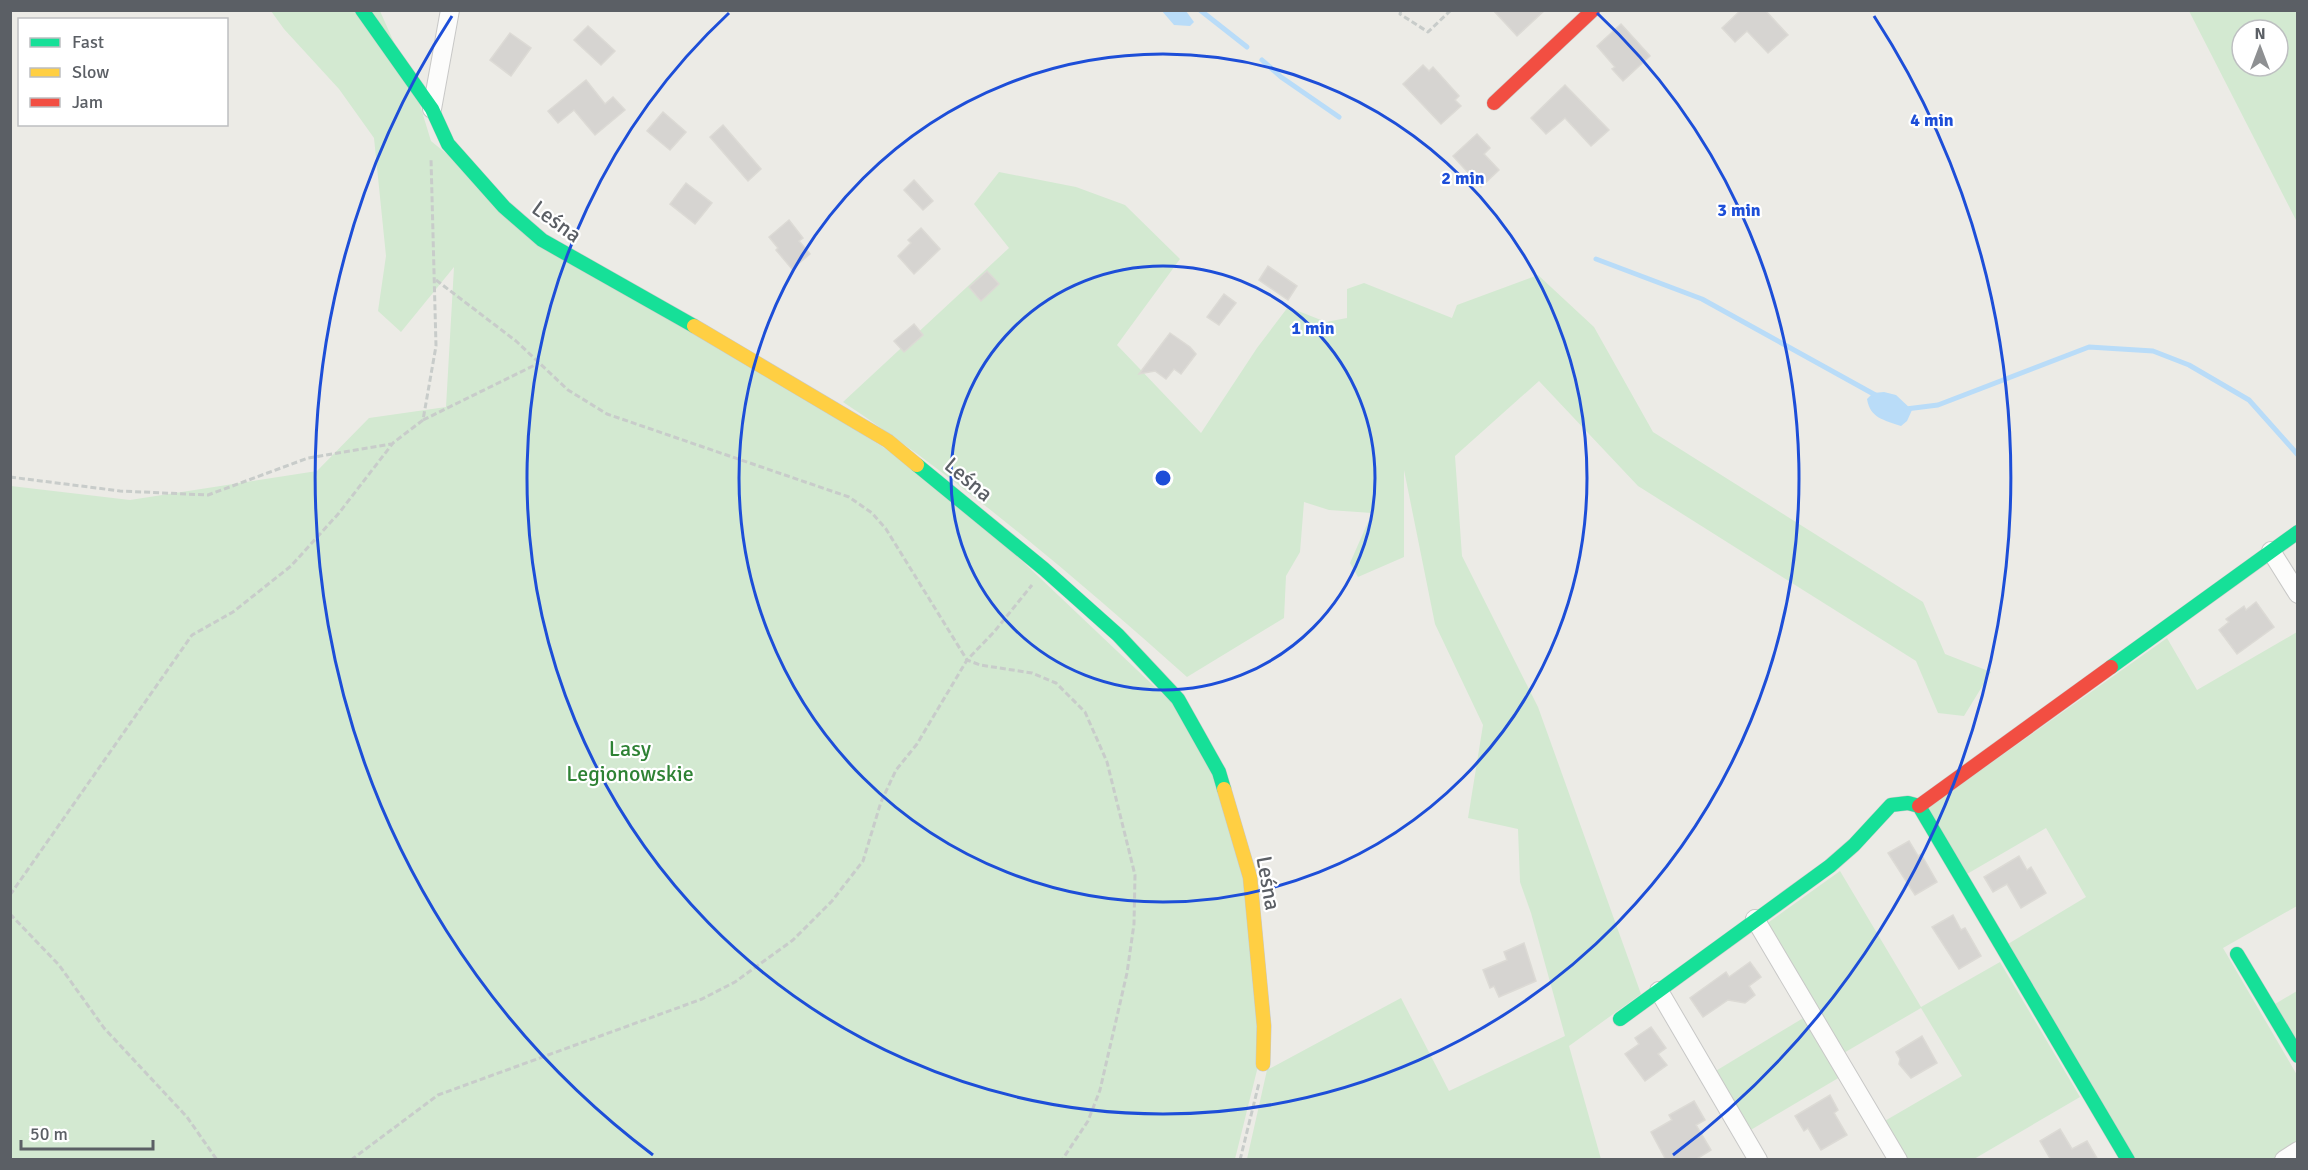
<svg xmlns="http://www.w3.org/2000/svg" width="2308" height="1170" font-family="Signika,sans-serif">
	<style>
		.green { fill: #d3e9d1; fill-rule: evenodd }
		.water { fill: #b9dcf8 }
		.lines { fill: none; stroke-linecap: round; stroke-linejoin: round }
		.stream { stroke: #b9dcf8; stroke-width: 5 }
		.building { fill: #d6d4d1; stroke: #dcdad5; stroke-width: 1.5 }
		.street-casing { stroke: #c8c8c7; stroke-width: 20 }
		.fast-casing { stroke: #c8c9c8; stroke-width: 15 }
		.slow-casing { stroke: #c8c9c8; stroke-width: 15 }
		.jam-casing { stroke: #c8c9c8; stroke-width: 15 }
		.path { stroke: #c8ccca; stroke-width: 3; stroke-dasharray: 6 3; stroke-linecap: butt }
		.street { stroke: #fcfcfb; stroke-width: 18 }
		.fast { stroke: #16e098; stroke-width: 14 }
		.slow { stroke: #ffcf43; stroke-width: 14 }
		.jam { stroke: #f24e42; stroke-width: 14 }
		.ring { fill: none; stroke: #1d4ed8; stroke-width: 3 }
		.labels { text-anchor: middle; stroke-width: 4.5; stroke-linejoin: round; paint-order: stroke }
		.street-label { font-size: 22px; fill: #5b5f65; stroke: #fff }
		.park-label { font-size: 22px; fill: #2e8234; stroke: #fff }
		.centre { fill: #1d4ed8; stroke: #fff; stroke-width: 3 }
		.ring-label { font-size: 18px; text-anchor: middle; font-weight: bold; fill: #1d4ed8; stroke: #fff; stroke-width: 4.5; stroke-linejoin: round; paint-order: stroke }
	</style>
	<rect width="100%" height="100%" fill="#ecebe6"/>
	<g class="green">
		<polygon points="271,11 380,11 416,92 431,141 538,229 897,456 1020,559 1175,706 1214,771 1249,887 1259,1062 1235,1159 11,1160 11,486 130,500 317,471 369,418 446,407 454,267 401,332 378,311 386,256 374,138 339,89 284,29"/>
		<path d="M2189,11H2297V222ZM2242,30H2278V66H2242Z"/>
		<path d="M999,172L1076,187L1125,205L1180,259L1117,345L1201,433L1257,348L1288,307L1326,322L1347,318V289L1364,283L1452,318L1457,305L1538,275L1594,327L1653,432L1923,602L1945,654L1991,672L1964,716L1938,713L1916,661L1638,486L1539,381L1455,456L1462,556L1538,707L1641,994L1569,1046L1601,1159H1247L1267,1070L1401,998L1449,1091L1565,1036L1531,913L1520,882L1518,829L1468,818L1483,725L1435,624L1404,470V557L1358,577L1350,563L1372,513L1329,510L1304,502L1300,552L1286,576L1284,618L1187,677C1077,579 966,484 843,402L1009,248L974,204Z"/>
		<polygon points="2297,632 2297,906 2223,948 2297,1075 2297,1158 2135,1159 2008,944 2086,897 2046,828 1967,874 1928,808 2167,638 2197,690"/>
		<polygon points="1840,871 1921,1007 2000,962 2080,1097 1974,1159 1904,1159 1883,1122 1962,1076 1921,1008 1842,1054 1768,928 1769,922"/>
		<polygon points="2297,991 2297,1043 2275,1004"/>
		<polygon points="1805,1017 1840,1077 1749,1131 1714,1072"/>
	</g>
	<g class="water">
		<polygon points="1162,11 1186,11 1194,22 1190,26 1174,25"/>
		<path d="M1884,392L1896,395L1912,410L1907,421L1901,426C1884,420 1870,418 1867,399L1873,393Z"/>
	</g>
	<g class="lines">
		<g class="stream">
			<polyline points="1200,10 1247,47"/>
			<polyline points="1262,60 1281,77 1339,117"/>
			<polyline points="1596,259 1702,299 1879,397"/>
			<polyline points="1906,409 1938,405 2089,347 2153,351 2189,365 2249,400 2298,455"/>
		</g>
	</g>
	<g class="building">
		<polygon points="1493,10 1545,10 1517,36"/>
		<polygon points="1741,10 1765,10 1788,35 1768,53 1747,31 1735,42 1722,28"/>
		<polygon points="1621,24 1650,56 1623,81 1612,69 1615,67 1597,46"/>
		<polygon points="588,26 615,51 601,65 574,40"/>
		<polygon points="510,33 531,48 511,76 490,60"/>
		<polygon points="1423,65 1429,71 1433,67 1459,96 1455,100 1461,106 1441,124 1403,84"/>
		<polygon points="586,80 605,104 613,97 625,110 595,135 574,110 558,123 548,111"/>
		<polygon points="1565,85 1609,130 1591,146 1565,118 1546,134 1531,118"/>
		<polygon points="663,112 686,132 670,150 647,131"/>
		<polygon points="723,125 761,169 748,181 710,137"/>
		<polygon points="1477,134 1490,148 1484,154 1499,170 1481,187 1453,156"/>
		<polygon points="914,180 933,201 923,210 904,190"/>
		<polygon points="686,183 712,203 695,224 670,204"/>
		<polygon points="789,220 803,238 799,241 810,254 792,269 776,250 778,248 769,237"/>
		<polygon points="921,228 940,249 914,274 898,256 911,243 908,240"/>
		<polygon points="1268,266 1297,286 1288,300 1259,280"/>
		<polygon points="987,271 999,284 981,301 969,287"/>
		<polygon points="1224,294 1236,303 1219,325 1207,317"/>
		<polygon points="914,324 923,335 904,352 894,341"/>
		<polygon points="1170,333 1190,347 1196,354 1181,374 1174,369 1166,379 1155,371 1139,374"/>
		<polygon points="2256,602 2274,627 2237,654 2219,630 2229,622 2226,619 2244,606 2246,610"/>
		<polygon points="1909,841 1918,856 1921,854 1937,882 1915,895 1888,853"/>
		<polygon points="2019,856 2027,870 2031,867 2046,893 2021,908 2007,884 1993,892 1984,877"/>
		<polygon points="1953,915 1961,930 1965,928 1981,956 1959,969 1932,927"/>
		<polygon points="1524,943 1536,981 1499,997 1494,986 1490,988 1483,970 1507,960 1504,952"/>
		<polygon points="1750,962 1761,977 1749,986 1755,995 1745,1003 1728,1000 1703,1017 1690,998 1726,972 1729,977"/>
		<polygon points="1651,1027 1666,1048 1658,1054 1667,1065 1645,1081 1625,1054 1639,1044 1635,1038"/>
		<polygon points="1922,1036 1937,1063 1911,1078 1899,1064 1900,1059 1896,1052"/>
		<polygon points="1830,1095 1838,1110 1834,1113 1847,1135 1821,1150 1808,1128 1804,1131 1795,1116"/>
		<polygon points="1694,1101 1705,1120 1696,1125 1711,1150 1695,1160 1666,1160 1651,1132 1672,1120 1669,1115"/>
		<polygon points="2060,1129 2072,1149 2087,1141 2098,1160 2051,1160 2040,1141"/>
	</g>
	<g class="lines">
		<g class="street-casing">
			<g id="street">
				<polyline points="432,109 450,10"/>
				<polyline points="2271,551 2298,594"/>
				<polyline points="1755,919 1898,1160"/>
				<polyline points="1659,991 1758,1160"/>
				<polyline points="2284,1160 2298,1151"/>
			</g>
		</g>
		<g class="fast-casing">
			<g id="fast">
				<polyline points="362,10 432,109 448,144 504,207 542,240 694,326"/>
				<polyline points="917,465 1044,569 1118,635 1178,699 1219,772 1224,789"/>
				<polyline points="2111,667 2298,532"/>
				<polyline points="2237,954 2298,1056"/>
				<polyline points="1620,1019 1830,866 1854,845 1891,805 1908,803 1919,806 2128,1160"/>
			</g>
		</g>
		<g class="slow-casing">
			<g id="slow">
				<polyline points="694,326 888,441 917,465"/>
				<polyline points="1224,789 1250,877 1264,1026 1263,1064"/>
			</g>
		</g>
		<g class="jam-casing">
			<g id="jam">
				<polyline points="1494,103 1593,10"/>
				<polyline points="1919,806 2111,667"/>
			</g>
		</g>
		<g class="path">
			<polyline points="1401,10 1400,14 1428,32 1451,10"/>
			<polyline points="436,280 516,341 568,390 607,414 849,497 872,513 886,529 967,660 980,665 1032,673 1056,683 1085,712 1107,762 1135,875 1134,924 1127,973 1100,1090 1088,1121 1062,1160"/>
			<polyline points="423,420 539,363"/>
			<polyline points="10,477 120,491 208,495 308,458 391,444"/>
			<polyline points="10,895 192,635 233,612 291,566 339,513 393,443 423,420 436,346 431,159"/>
			<polyline points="10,914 59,965 104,1028 187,1117 217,1160"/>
			<polyline points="351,1160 438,1095 702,999 735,982 793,940 832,901 863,861 881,802 896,770 917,744 967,660 994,632 1032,585"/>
			<polyline points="1240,1160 1259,1083"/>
		</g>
		<use href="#street" class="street"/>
		<use href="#fast" class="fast"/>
		<use href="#slow" class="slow"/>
		<use href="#jam" class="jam"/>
	</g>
	<g class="ring">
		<circle cx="1163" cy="478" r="212"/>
		<circle cx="1163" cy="478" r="424"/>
		<path d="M1597 13A636 636 0 1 1 729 13"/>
		<path d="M653 1155A848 848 0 0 1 452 16M1874 16A848 848 0 0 1 1673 1155"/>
	</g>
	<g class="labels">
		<g class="street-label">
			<text transform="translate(557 221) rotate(36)" y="8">Leśna</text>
			<text transform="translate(969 479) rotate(40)" y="8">Leśna</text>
			<text transform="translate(1269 883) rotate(80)" y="8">Leśna</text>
		</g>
		<g class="park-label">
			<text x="630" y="756">Lasy<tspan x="630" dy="25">Legionowskie</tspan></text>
		</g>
	</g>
	<circle cx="1163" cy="478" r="9" class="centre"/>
	<g class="ring-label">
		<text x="1932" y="126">4 min</text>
		<text x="1463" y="184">2 min</text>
		<text x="1739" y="216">3 min</text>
		<text x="1313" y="334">1 min</text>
	</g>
	<rect width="2308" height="1170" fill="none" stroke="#5b5f65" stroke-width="24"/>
	<rect x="18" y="18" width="210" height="108" fill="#ffffff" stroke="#bdbfc1" stroke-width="1.5"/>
	<rect x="30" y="38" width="30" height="9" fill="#16e098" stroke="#bdbfc1" stroke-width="1.5"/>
	<text x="72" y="48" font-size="18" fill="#5b5f65">Fast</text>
	<rect x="30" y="68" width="30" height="9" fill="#ffcf43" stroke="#bdbfc1" stroke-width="1.5"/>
	<text x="72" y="78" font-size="18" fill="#5b5f65">Slow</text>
	<rect x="30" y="98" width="30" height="9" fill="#f24e42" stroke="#bdbfc1" stroke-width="1.5"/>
	<text x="72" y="108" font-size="18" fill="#5b5f65">Jam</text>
	<g transform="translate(2260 48)"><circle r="28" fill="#ffffff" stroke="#bdbfc1" stroke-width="1.5"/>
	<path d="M0-4.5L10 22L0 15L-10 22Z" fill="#8e9092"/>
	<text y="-9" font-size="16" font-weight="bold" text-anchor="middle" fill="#5b5f65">N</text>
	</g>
	<path d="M21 1140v9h132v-9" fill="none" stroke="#5b5f65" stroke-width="3"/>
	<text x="30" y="1140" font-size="18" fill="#5b5f65" stroke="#ffffff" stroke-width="4.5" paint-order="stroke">50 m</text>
</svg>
